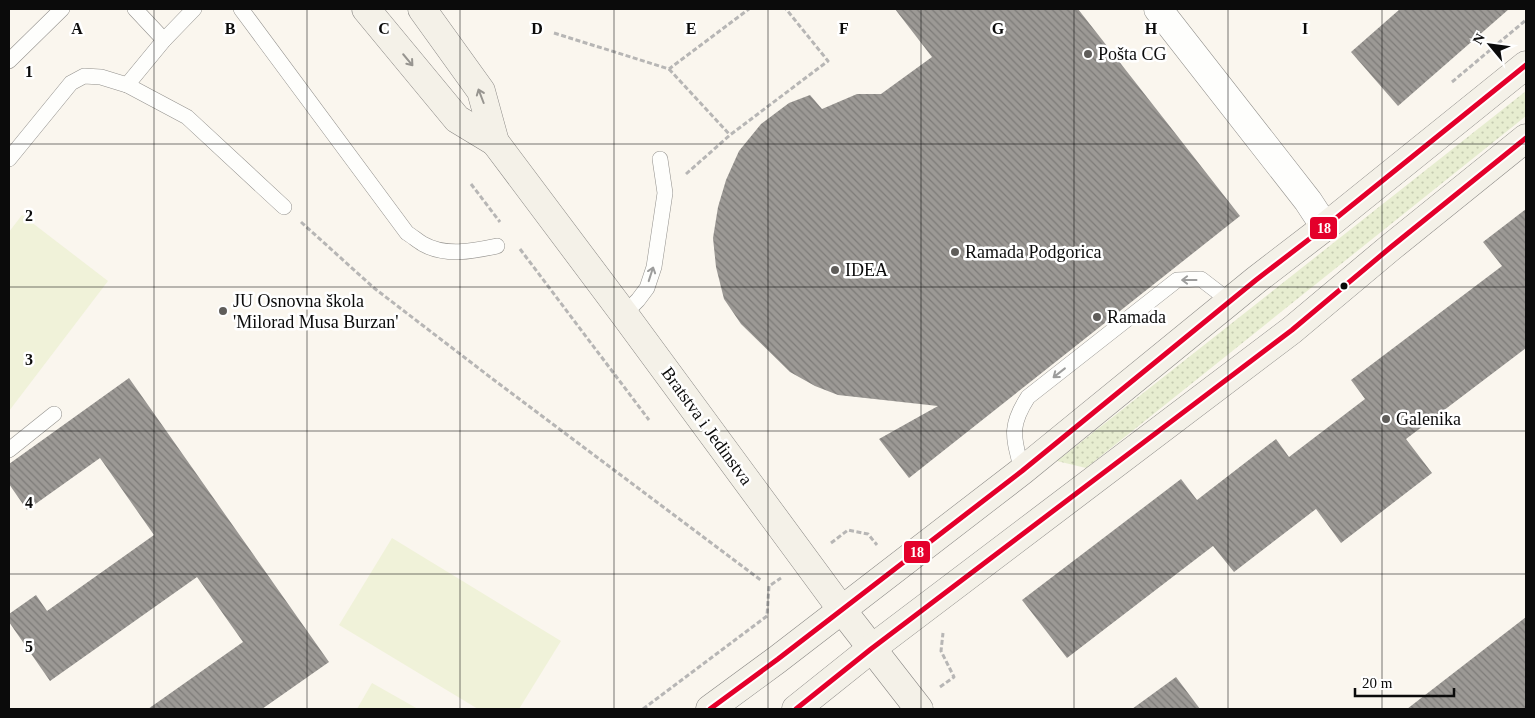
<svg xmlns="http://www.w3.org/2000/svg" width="1535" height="718" font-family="'Times New Roman',serif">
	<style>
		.grass { fill: url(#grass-dots) }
		.pitch { fill: #f0f2d9 }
		.building { fill: url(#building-back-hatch) }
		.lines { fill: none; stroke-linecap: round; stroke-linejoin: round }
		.lane-casing { stroke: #93918d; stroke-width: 16 }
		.street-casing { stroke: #93918d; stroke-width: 29 }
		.secondary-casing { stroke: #898784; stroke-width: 29 }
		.path { stroke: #b7b6b5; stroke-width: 3; stroke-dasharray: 5 2.5; stroke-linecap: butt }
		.lane { stroke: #fefefc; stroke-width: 15 }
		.street { stroke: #fefefc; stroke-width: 28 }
		.secondary { stroke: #f4f1e8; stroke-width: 28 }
		.bus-1-casing { stroke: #fff; stroke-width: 9 }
		.bus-1 { stroke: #e4002b; stroke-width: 5 }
		.oneway { stroke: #979590 }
		.oneway2 { stroke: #9d9d9c }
		.grid { fill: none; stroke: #0b0b0b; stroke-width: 1; stroke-opacity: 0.55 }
		.poi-dot { fill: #5f5d5a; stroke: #fff; stroke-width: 2 }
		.bus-dot { fill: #0b0b0b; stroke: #fff; stroke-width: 2 }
		.labels { text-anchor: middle; stroke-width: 5; stroke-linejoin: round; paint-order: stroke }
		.poi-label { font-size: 18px; fill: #0b0b0b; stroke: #fff; text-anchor: start }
		.street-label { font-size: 18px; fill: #0b0b0b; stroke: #fff }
		.grid-label { font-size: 16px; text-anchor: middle; font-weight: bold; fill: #0b0b0b; stroke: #fff; stroke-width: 5; stroke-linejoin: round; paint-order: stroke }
		.line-badge { stroke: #fff; stroke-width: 2 }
		.badge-label { font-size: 14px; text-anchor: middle; font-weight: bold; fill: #fff }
	</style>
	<defs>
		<pattern id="grass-dots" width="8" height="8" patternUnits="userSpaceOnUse" patternTransform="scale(1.25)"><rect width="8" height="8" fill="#e7edd0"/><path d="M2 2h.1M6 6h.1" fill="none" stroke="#c5cab1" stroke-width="1.8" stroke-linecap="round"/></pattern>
		<pattern id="building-back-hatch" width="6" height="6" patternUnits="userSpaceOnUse" patternTransform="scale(1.25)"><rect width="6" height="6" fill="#9c9995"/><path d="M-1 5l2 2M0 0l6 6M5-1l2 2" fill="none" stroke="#7d7b78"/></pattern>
	</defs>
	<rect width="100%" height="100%" fill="#faf6ee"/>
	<polygon class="grass" points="1526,91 1526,116 1086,468 1057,461"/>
	<g class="pitch">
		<polygon points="22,215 108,281 9,411 9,232"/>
		<polygon points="392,538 561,641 519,709 478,709 339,625"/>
		<polygon points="372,683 418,709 357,709"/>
	</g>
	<g class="building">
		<polygon points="895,9 1078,9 1240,216 909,478 879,439 938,406 838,395 815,386 790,372 741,324 724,299 716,267 713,238 718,207 726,180 739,151 761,124 789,103 810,95 822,109 857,94 881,94 932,57"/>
		<polygon points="1400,9 1509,9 1398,106 1351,52"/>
		<polygon points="1526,209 1526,348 1406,439 1432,473 1341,543 1316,509 1234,572 1213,546 1067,658 1022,600 1181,479 1197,500 1276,439 1289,457 1365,399 1351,380 1502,266 1483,242"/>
		<polygon points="129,378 329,662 262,709 148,709 243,642 197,577 50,681 9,622 9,614 36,595 47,611 154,535 100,458 27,510 9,484 9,464"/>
		<polygon points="1526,617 1526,709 1407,709"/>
		<polygon points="1176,677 1200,709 1132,709"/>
	</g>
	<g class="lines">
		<g class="lane-casing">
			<g id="lane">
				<polyline points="135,9 164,40"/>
				<path d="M241,9L407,233C412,236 418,241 423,244C446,257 473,251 497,246"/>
				<polyline points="9,61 62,9"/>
				<polyline points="127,85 164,40 194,9"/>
				<polyline points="9,159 71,83 84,76 101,77 127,85 187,117 284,207"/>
				<polyline points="624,314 638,300 647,288 654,267 665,193 660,159"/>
				<polyline points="9,450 54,414"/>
				<path d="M1022,471C1014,438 1008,428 1028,397L1177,280L1201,279L1231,302"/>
			</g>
		</g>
		<g class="street-casing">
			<polyline id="street" points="1158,9 1308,201 1325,227"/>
		</g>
		<g class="secondary-casing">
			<g id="secondary">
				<polyline points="366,9 457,119 495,142"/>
				<polyline points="422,9 481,91 495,142 624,314 842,610 919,709"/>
				<polyline points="710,709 778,659 1022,471 1256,280 1325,227 1526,65"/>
				<polyline points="796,709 871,649 1292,330 1391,247 1526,138"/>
			</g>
		</g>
		<g class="path">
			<polyline points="554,33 669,69 749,9"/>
			<polyline points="669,69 730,135"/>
			<polyline points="1452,82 1526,20"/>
			<polyline points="686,174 730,135 828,61 786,9"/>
			<polyline points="471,184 500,222"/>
			<polyline points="301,222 374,288 490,377 762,581"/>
			<polyline points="520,249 649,420"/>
			<polyline points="831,543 848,530 868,534 877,545"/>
			<polyline points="940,687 954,677 941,651 943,633"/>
			<polyline points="643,709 767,616 769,586 781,578"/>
		</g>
		<use href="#lane" class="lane"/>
		<use href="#street" class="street"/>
		<use href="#secondary" class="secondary"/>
		<g class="bus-1-casing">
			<g id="bus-1">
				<polyline points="710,709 778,659 1022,471 1256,280 1325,227 1526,65"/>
				<polyline points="796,709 871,649 1292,330 1391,247 1526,138"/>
			</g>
		</g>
		<use href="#bus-1" class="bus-1"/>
	</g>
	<defs><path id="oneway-shaft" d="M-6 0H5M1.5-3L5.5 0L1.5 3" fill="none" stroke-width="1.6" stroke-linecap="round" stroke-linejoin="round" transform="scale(1.25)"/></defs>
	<g class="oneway">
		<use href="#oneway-shaft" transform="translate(408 60) rotate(50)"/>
		<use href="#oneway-shaft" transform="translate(481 96) rotate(-111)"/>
	</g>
	<g class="oneway2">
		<use href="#oneway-shaft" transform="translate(651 274) rotate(-72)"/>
		<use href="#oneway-shaft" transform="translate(1189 280) rotate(180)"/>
		<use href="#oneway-shaft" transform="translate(1059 373) rotate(142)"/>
	</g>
	<path class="grid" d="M154,9V709M307,9V709M460,9V709M614,9V709M768,9V709M921,9V709M1074,9V709M1228,9V709M1382,9V709M9,144H1526M9,287H1526M9,431H1526M9,574H1526"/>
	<g class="poi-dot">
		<circle cx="1088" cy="54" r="5"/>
		<circle cx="955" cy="252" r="5"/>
		<circle cx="835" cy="270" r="5"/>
		<circle cx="223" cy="311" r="5"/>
		<circle cx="1097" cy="317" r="5"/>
		<circle cx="1386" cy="419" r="5"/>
	</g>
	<circle class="bus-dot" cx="1344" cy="286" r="4.5"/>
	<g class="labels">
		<g class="poi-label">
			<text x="1098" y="60">Pošta CG</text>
			<text x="965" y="258">Ramada Podgorica</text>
			<text x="845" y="276">IDEA</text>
			<text x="233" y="307">JU Osnovna škola<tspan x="233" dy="21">'Milorad Musa Burzan'</tspan></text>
			<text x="1107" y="323">Ramada</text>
			<text x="1396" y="425">Galenika</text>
		</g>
		<g class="street-label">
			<text transform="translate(707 426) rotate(54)" y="6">Bratstva i Jedinstva</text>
		</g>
	</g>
	<g class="grid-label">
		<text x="77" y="34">A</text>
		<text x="230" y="34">B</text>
		<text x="384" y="34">C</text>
		<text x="537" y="34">D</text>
		<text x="691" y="34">E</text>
		<text x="844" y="34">F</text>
		<text x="998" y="34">G</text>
		<text x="1151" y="34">H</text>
		<text x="1305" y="34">I</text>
		<text x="29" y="77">1</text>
		<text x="29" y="221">2</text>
		<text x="29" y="365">3</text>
		<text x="29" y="508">4</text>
		<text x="29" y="652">5</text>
	</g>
	<g class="line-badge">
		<rect x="1309" y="216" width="29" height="24" rx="5" fill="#e4002b"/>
		<rect x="903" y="540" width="28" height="24" rx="5" fill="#e4002b"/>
	</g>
	<g class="badge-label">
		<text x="1324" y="233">18</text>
		<text x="917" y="557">18</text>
	</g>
	<rect width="1535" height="718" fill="none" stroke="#0b0b0b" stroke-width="20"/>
	<g transform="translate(1490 45) rotate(299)" stroke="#ffffff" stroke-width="4" paint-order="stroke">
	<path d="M0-4L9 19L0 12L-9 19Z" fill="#0b0b0b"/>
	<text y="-8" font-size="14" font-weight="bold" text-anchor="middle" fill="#0b0b0b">N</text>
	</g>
	<path d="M1355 688v8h99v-8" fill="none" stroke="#0b0b0b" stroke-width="2.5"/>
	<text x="1362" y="688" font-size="15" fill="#0b0b0b" stroke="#ffffff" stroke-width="4" paint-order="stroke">20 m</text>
</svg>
